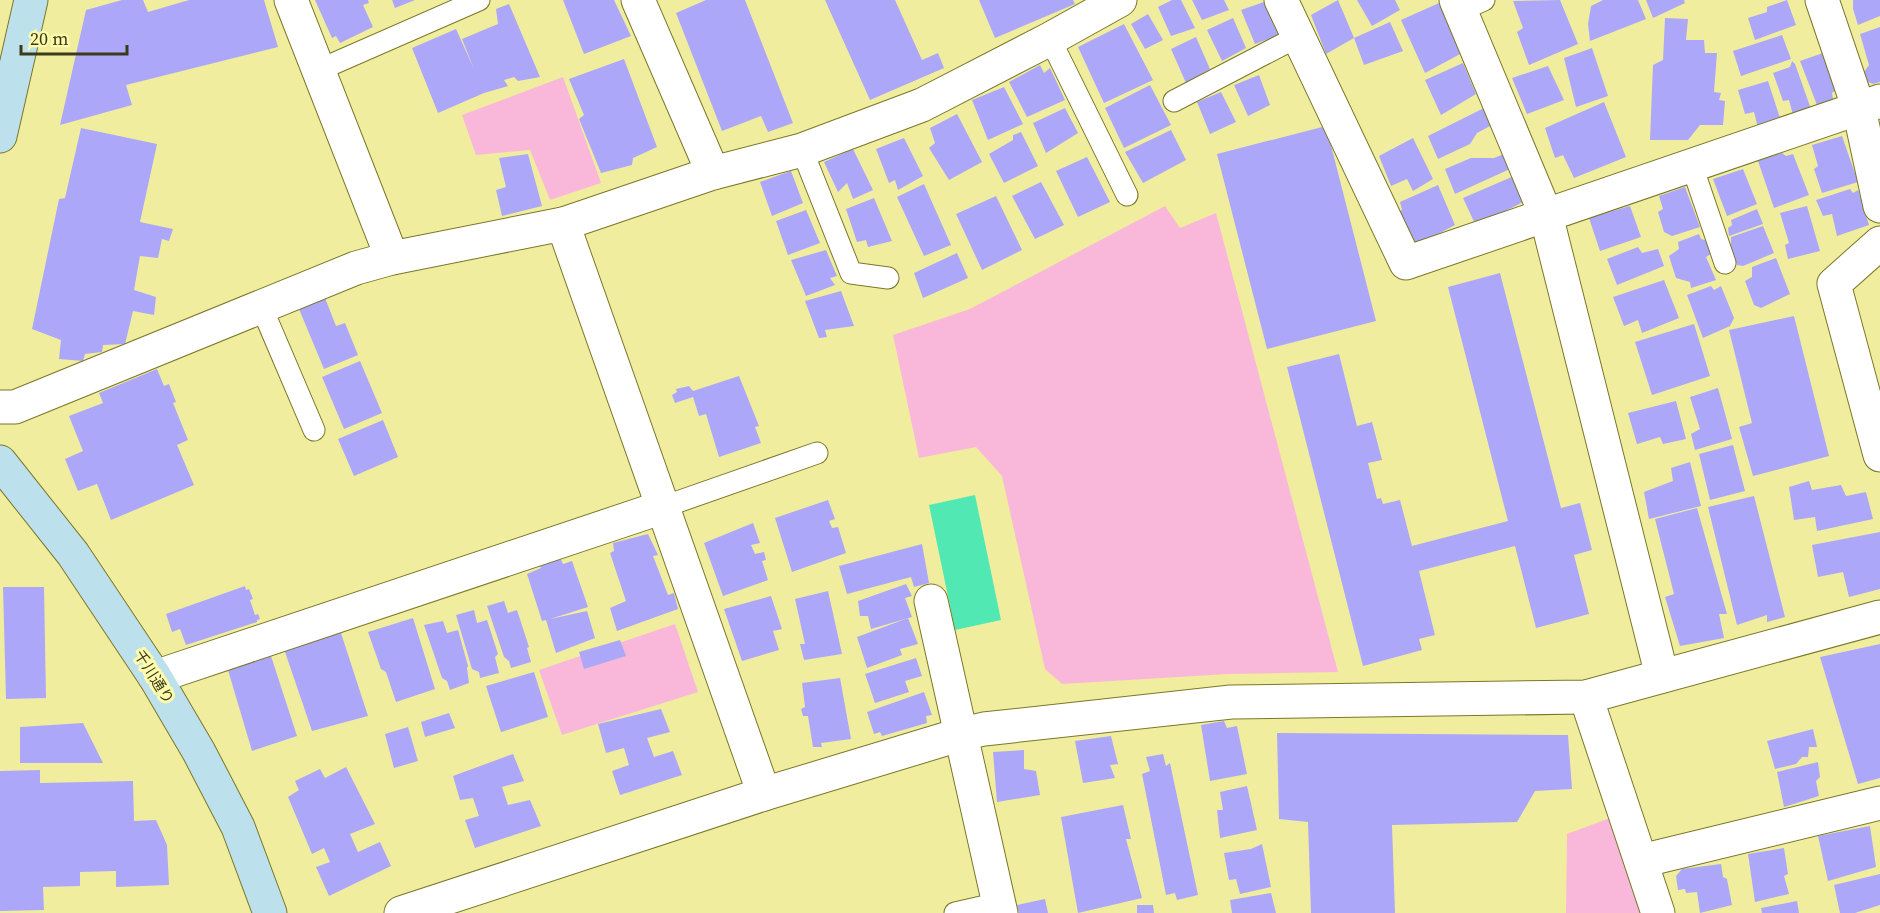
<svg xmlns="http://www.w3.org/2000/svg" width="1880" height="913" font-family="'Source Serif 4','Noto Sans JP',serif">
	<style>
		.green { fill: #f9b8da }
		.water { fill: #52e8b4 }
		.building { fill: #ada7fa }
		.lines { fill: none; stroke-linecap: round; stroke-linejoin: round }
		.service-casing { stroke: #7b7729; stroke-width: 23 }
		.minor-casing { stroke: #7b7729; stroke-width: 35 }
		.secondary-casing { stroke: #7b7729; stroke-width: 35 }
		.service { stroke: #fff; stroke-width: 21 }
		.minor { stroke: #fff; stroke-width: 33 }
		.secondary { stroke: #bce0ec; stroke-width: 33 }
		.labels { text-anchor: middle; stroke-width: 6; stroke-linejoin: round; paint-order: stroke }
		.street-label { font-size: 15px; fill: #3b3a1a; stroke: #fefbac }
	</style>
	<rect width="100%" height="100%" fill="#f0ed9f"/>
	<g class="green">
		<polygon points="563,77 601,183 550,200 530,150 476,155 462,115"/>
		<polygon points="1165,206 1180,228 1216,213 1338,672 1228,674 1062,684 1045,669 1002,476 976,447 919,458 893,335 970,309"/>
		<polygon points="675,624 698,692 562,735 539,670"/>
		<polygon points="1610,818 1640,913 1566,913 1567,834"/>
	</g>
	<polygon class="water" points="975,495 1001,620 955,630 929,505"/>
	<g class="building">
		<polygon points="122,0 143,0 148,12 189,0 264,0 278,47 126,85 132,105 60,125 86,10"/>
		<polygon points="315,0 368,0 369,3 363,5 373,27 340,43 336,36 332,38"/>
		<polygon points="392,0 415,0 395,8"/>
		<polygon points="563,0 614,0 631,36 584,54"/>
		<polygon points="706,0 745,0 793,123 768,132 761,116 722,131 676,13"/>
		<polygon points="825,0 895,0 922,60 938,53 944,68 870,100"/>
		<polygon points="979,0 1073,0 1075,4 995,38"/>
		<polygon points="1172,0 1181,0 1195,28 1171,36 1158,7"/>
		<polygon points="1192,0 1224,0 1229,10 1202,20"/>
		<polygon points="1338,0 1354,38 1390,22 1403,51 1364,65 1354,38 1326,54 1311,15"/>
		<polygon points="1357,0 1395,0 1400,10 1372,26"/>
		<polygon points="1560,0 1578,44 1529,65 1517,32 1523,28 1513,1"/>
		<polygon points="1603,0 1638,0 1646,19 1590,41 1588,24 1591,6"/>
		<polygon points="1646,0 1684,0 1685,3 1653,18"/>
		<polygon points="1787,0 1796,25 1755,40 1748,18 1767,12 1767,7"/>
		<polygon points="1853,0 1880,0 1880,16 1858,25 1853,9"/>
		<polygon points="1264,2 1279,35 1255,44 1241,10"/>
		<polygon points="1439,3 1462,53 1425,73 1401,20"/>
		<polygon points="509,4 540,77 518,81 514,77 504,80 508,86 484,93 438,113 412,48 456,29 474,69 462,39 498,24 496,9"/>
		<polygon points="1148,14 1163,40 1145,49 1131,24"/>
		<polygon points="1233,18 1246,48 1222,61 1207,30"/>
		<polygon points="1665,18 1688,19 1686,40 1704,40 1705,53 1717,53 1714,92 1721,93 1719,100 1725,101 1723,125 1700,125 1688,140 1650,140 1653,65 1663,60"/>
		<polygon points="1124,24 1153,80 1104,103 1078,47"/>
		<polygon points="1880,27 1880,82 1873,84 1868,82 1864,72 1869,65 1860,34"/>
		<polygon points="1782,35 1791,59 1741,76 1733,51"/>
		<polygon points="1196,37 1210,69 1186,83 1171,49"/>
		<polygon points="1592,48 1608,96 1576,107 1564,58"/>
		<polygon points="1823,53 1836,90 1832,93 1833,99 1817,105 1800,61"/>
		<polygon points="624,59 657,147 633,158 632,165 601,173 579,119 584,115 569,79"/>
		<polygon points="1792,61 1795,64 1811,109 1793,115 1789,100 1783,101 1773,73 1790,67"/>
		<polygon points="1463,63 1476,94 1441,115 1425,80"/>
		<polygon points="1040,65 1044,73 1050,68 1065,100 1027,117 1009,82"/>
		<polygon points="1548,66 1564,100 1527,114 1512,78"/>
		<polygon points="1259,75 1270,105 1248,116 1234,85"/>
		<polygon points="1768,81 1781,121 1758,128 1754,112 1745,114 1738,90"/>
		<polygon points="1150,85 1171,125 1124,148 1105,108"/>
		<polygon points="1004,87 1023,124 988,140 972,100"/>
		<polygon points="1221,92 1236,122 1210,134 1197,102"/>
		<polygon points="1604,102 1626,157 1574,178 1563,155 1555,158 1545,128"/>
		<polygon points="1065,108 1078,133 1046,153 1033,123"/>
		<polygon points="1484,108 1492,125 1477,133 1470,144 1438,159 1428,136"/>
		<polygon points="957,114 982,162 949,180 929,148 935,143 930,128"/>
		<polygon points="1326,126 1376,321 1267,349 1217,154"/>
		<polygon points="81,128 157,144 140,222 173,229 169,241 162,239 158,258 140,256 134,290 156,297 154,315 133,311 125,344 103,345 102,352 85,354 83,361 59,359 61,340 32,329 59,199 65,198"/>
		<polygon points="1171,130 1186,160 1143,183 1125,152"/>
		<polygon points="1021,132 1038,166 1004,183 989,154 1013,140 1013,135"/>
		<polygon points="1842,136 1858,182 1822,193 1814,169 1818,166 1812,145"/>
		<polygon points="904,138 923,176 898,190 895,180 889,183 876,149"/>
		<polygon points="1413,138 1433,179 1413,191 1407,179 1391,186 1379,156"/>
		<polygon points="853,149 873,190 853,199 847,183 838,192 824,162"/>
		<polygon points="1782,153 1786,156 1793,154 1809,195 1774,208 1758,161"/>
		<polygon points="528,154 542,206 502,216 496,190 506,187 499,158"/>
		<polygon points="1504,154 1510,169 1455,194 1445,169 1471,158 1494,158"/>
		<polygon points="1087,157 1110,202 1078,217 1056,171"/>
		<polygon points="1743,169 1757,204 1727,216 1713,179"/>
		<polygon points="791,171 803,203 772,216 760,182"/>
		<polygon points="1514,176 1527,200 1476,226 1463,198"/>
		<polygon points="1041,182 1064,225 1035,239 1012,196"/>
		<polygon points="924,184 951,245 924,256 897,197"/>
		<polygon points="1438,185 1455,225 1415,246 1396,213 1402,210 1400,202"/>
		<polygon points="1685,187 1700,227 1672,236 1664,232 1658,212 1663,209 1659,196"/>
		<polygon points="1850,189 1853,193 1858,190 1869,225 1837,236 1832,214 1823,216 1816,200"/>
		<polygon points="996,196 1022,250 982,270 956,214"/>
		<polygon points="874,198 892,241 868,247 866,240 857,242 846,209"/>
		<polygon points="1630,206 1641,237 1600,251 1589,218"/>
		<polygon points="1807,206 1820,251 1788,259 1785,245 1789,243 1780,213"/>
		<polygon points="1757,209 1763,224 1729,236 1728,228 1732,225 1731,220"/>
		<polygon points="806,210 820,243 788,255 776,221"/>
		<polygon points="1763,226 1774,253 1743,266 1737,265 1731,248 1731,237"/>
		<polygon points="1699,234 1701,239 1705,240 1711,254 1706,257 1716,280 1691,288 1690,282 1676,278 1669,256 1679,249 1678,242"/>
		<polygon points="1638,247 1642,253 1658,249 1664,266 1617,285 1607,259"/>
		<polygon points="826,250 837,276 830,278 835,285 806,296 791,260"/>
		<polygon points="957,253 968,278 923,298 914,273"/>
		<polygon points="1776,258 1790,294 1761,308 1754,305 1745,281 1752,277 1752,267"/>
		<polygon points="1500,273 1561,508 1580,503 1592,550 1574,555 1589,614 1536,628 1515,546 1419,571 1435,635 1419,639 1422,650 1363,666 1287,367 1339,354 1357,426 1372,422 1382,460 1368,463 1377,499 1381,498 1383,504 1400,500 1412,546 1508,521 1448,287"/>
		<polygon points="1664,280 1679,318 1642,333 1638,320 1624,326 1613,297"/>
		<polygon points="1711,286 1714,290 1721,286 1734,318 1730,326 1703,338 1687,295"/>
		<polygon points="841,291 854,326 825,330 827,337 819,338 805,301"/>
		<polygon points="325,298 336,326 345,323 358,355 324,369 299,309"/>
		<polygon points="1794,316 1829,456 1753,476 1739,427 1752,423 1729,330"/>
		<polygon points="1694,324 1710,376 1652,395 1635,342"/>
		<polygon points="360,361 382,413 344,429 322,377"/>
		<polygon points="157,369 164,386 169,384 176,402 173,403 188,440 177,445 194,485 111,520 97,484 78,491 65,459 83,451 69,416 103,403 99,393"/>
		<polygon points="739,376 759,426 755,427 761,443 719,457 706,414 699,416 693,397 675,403 672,395 677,392 676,389 689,386 693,391"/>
		<polygon points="1718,388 1732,439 1695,450 1691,434 1700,429 1690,397"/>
		<polygon points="1676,401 1686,439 1663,444 1660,437 1637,444 1628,413"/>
		<polygon points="383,420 398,457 354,476 338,439"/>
		<polygon points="1733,445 1745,491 1710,500 1699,454"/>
		<polygon points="1690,462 1701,506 1649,519 1644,492 1673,481 1671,468"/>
		<polygon points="1809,481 1812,490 1841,485 1846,496 1866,492 1873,519 1817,531 1815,517 1794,520 1789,487"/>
		<polygon points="1754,496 1785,617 1767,622 1767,615 1737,625 1708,507"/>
		<polygon points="828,500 835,519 829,521 832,528 838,527 846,553 792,572 775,518"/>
		<polygon points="1697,508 1727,614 1719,614 1724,638 1680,646 1665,597 1674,594 1655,519"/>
		<polygon points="753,523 760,543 751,545 755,554 764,552 766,560 762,561 768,580 723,596 704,543"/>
		<polygon points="1880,532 1880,589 1849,597 1843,572 1818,577 1812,545"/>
		<polygon points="648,534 658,555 653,556 668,595 674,593 678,609 617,631 610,608 626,601 610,553 614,551 613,543"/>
		<polygon points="922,544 929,583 914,587 911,577 847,594 839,566"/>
		<polygon points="560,557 563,564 572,561 588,607 550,619 587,611 595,638 556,653 546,620 542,621 527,574 541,568 538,563"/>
		<polygon points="906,584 912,596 905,598 912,617 871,629 868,616 860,616 858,601"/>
		<polygon points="245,586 246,590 249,589 253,599 250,600 255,615 258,614 260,619 257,620 257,622 186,645 180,629 172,632 166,614"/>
		<polygon points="3,587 44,587 46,698 6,699"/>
		<polygon points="828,591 842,654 804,660 800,644 805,644 795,599"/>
		<polygon points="771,596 782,629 773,631 779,650 742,661 724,609"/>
		<polygon points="504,601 508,613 517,610 529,647 527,648 531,662 511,668 509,661 504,657 487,606"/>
		<polygon points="474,610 477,623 487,620 498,654 495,657 499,673 480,678 479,672 472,669 456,615"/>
		<polygon points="413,618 435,689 396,702 386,672 381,669 368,632"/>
		<polygon points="908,618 918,644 900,649 902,655 867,668 857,637"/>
		<polygon points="443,621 447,633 458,630 468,666 467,668 469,683 450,690 447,681 442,678 424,625"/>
		<polygon points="340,630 368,716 312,731 283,646"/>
		<polygon points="620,640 626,656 584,669 579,652"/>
		<polygon points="1880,644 1880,778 1858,784 1820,657"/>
		<polygon points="271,656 297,736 252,751 228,670"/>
		<polygon points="916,658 922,676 905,681 909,692 875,703 865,674"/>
		<polygon points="534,672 548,717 501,732 486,686"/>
		<polygon points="840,678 851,739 821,743 822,747 813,747 808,716 803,716 801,709 805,707 802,683"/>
		<polygon points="924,692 932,715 926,716 927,723 882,736 880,732 874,734 867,712"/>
		<polygon points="661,709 670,732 647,738 654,757 673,751 682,775 620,795 612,771 629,765 624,748 606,753 598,724"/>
		<polygon points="449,713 455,728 425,737 421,722"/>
		<polygon points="1224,721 1227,728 1237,726 1247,774 1210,781 1201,725"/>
		<polygon points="83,723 103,763 20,763 20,727"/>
		<polygon points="408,727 418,761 394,768 385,734"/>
		<polygon points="1813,729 1817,747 1809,747 1808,757 1802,757 1796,764 1775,769 1767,741"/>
		<polygon points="1277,733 1568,735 1572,789 1535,791 1517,822 1392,825 1395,913 1311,913 1308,822 1279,819"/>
		<polygon points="1111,736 1118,764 1110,765 1115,778 1083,783 1075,741"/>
		<polygon points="1024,750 1024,769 1036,771 1040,795 997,802 993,752"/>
		<polygon points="513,754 524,781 502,787 508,805 530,800 541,826 475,848 465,820 479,816 473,798 460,800 453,776"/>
		<polygon points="1163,754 1166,766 1170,763 1198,895 1177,900 1175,893 1166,895 1142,774 1150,771 1146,757"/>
		<polygon points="1818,762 1820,777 1816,781 1819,796 1784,807 1777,772"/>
		<polygon points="346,767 375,824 350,834 358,852 380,842 391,866 329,896 316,867 330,862 324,848 312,854 288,797 299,790 295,781 320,769 325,778"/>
		<polygon points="40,770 40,783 133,781 134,821 156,820 167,845 169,885 116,887 116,871 80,872 80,886 43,887 44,910 0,911 0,771"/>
		<polygon points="1247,786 1257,830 1220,838 1217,810 1223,810 1220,792"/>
		<polygon points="1123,805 1131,839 1126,839 1142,898 1078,913 1061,817"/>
		<polygon points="1870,826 1876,867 1828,881 1818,836"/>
		<polygon points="1262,844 1271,887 1240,894 1236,879 1229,880 1224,853 1251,849"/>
		<polygon points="1784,848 1788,874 1784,876 1789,894 1755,902 1748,854"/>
		<polygon points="1721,864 1723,877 1727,879 1732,905 1700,913 1697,892 1686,893 1685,889 1678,890 1676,876 1682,869"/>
		<polygon points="1880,874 1880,905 1855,913 1840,913 1834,885"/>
		<polygon points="1271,893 1276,913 1232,913 1230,900"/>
		<polygon points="1045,899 1048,913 1019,913 1017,905"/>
		<polygon points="1797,901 1799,913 1762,913 1761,908"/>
		<polygon points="1137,905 1153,905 1154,913 1137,913"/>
	</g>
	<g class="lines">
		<g class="service-casing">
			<g id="service">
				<polyline points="1461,10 1484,0"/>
				<polyline points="1050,39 1127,195"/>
				<polyline points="319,70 479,0"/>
				<polyline points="1174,101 1299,36"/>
				<polyline points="802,150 851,273 888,278"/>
				<polyline points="1692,166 1725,263"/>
				<polyline points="261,306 314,430"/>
				<polyline points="663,507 817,453"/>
				<polyline points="955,913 999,903"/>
			</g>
		</g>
		<g class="minor-casing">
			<g id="minor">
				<polyline points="291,0 392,258"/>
				<polyline points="638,0 713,173"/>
				<polyline points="1281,0 1406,263 1880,101"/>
				<polyline points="1456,0 1546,215 1662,676"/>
				<polyline points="1822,0 1859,109 1880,206"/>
				<polyline points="563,224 764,794"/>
				<polyline points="1880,243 1834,284 1880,455"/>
				<polyline points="0,407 15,407 356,268 392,258 563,224 713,173 802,150 922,105 1050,39 1120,0"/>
				<polyline points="931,601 1001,913"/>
				<polyline points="155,677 663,507"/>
				<polyline points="1586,697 1658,913"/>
				<polyline points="1641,861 1880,803"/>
				<polyline points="401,913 764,794 962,734 984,729 1231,702 1586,697 1880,617"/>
			</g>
		</g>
		<g class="secondary-casing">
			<g id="secondary">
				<polyline points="0,136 31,0"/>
				<polyline points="0,462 73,554 155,677 199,752 238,827 270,913"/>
			</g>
		</g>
		<use href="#service" class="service"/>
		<use href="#minor" class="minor"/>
		<use href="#secondary" class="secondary"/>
	</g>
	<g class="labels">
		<g class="street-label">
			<text transform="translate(154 677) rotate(58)" y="5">千川通り</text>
		</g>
	</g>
	<path d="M21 45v9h106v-9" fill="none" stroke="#3b3a1a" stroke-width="3"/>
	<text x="30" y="45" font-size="18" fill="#3b3a1a" stroke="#fefbac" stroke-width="4.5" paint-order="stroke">20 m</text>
</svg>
